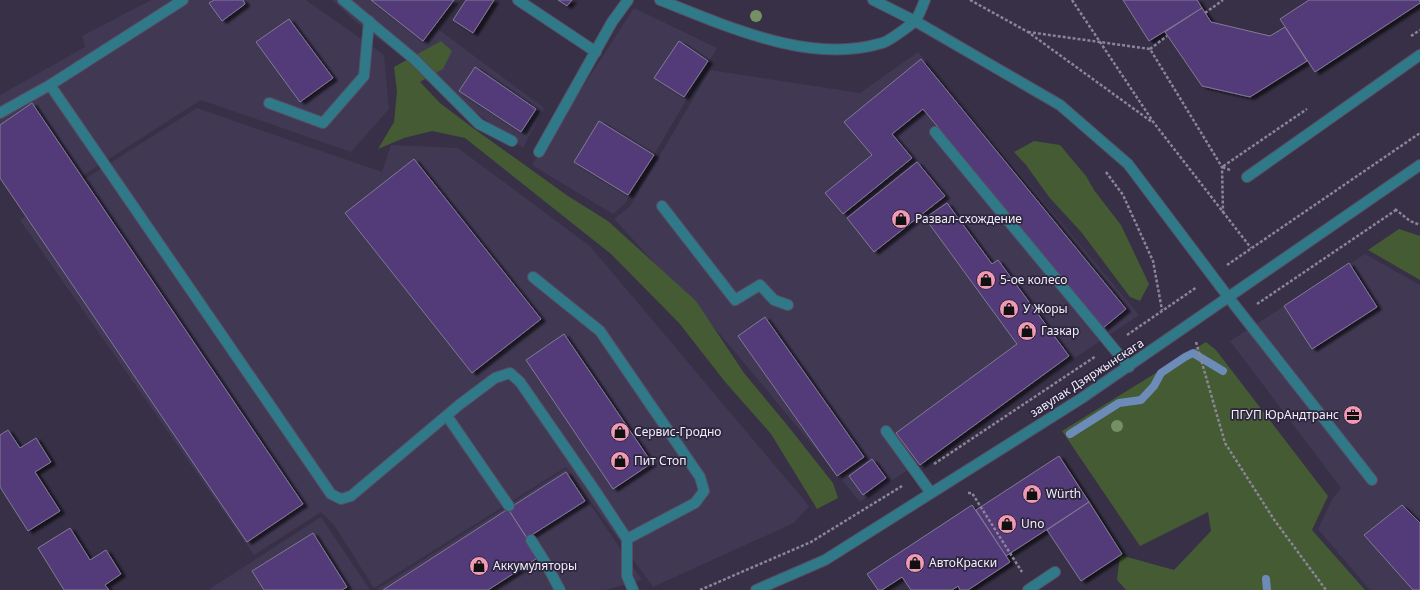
<svg xmlns="http://www.w3.org/2000/svg" width="1420" height="590" font-family="'Noto Sans',sans-serif">
	<style>
		.built { fill: #413854 }
		.green { fill: #445b33 }
		.lines { fill: none; stroke-linecap: round; stroke-linejoin: round }
		.stream { stroke: #6c8bb8; stroke-width: 8 }
		.building { fill: #523a7a; stroke: #827a94; filter: url(#shadow) }
		.service-casing { stroke: #554e63; stroke-width: 12 }
		.minor-casing { stroke: #554e63; stroke-width: 12 }
		.path { stroke: #8b8598; stroke-width: 2.5; stroke-dasharray: 3 2; stroke-linecap: butt }
		.service { stroke: #307988; stroke-width: 10 }
		.minor { stroke: #307988; stroke-width: 10 }
		.tree { fill: #759065 }
		.labels { text-anchor: middle; stroke-width: 3.5; stroke-linejoin: round; paint-order: stroke }
		.poi-label { font-size: 12px; fill: #f2eefd; stroke: #2d263c; text-anchor: start }
		.street-label { font-size: 12px; fill: #f2eefd; stroke: #2d263c }
	</style>
	<defs>
		<filter id="shadow"><feDropShadow dx="4.5" dy="2.5" stdDeviation="1" flood-color="#0009"/></filter>
	</defs>
	<rect width="100%" height="100%" fill="#373046"/>
	<g class="built">
		<polygon points="151,0 306,0 384,55 389,109 351,152 201,100 24,213 0,179 0,95 85,47 82,36"/>
		<polygon points="332,0 460,0 438,29 544,108 523,148 355,21"/>
		<polygon points="634,8 717,48 626,202 613,214 532,165"/>
		<polygon points="918,52 1139,315 860,502 719,333 614,219 630,206 710,70 860,93"/>
		<polygon points="197,108 382,172 391,145 458,148 590,246 809,506 794,523 653,587 566,467 374,588 334,525 321,512 254,555 20,220"/>
		<polygon points="1365,254 1420,285 1420,590 1370,590 1318,529 1333,498 1341,488 1230,341"/>
		<polygon points="566,469 642,580 605,590 376,590"/>
		<polygon points="321,517 370,590 208,590"/>
	</g>
	<g class="green">
		<polygon points="441,41 452,51 443,69 420,82 440,103 473,128 568,196 608,221 696,301 744,373 788,426 833,483 838,498 817,509 771,434 726,383 679,323 611,254 465,138 432,131 404,138 378,149 394,122 397,91 394,67"/>
		<polygon points="1034,141 1060,145 1086,176 1094,190 1121,225 1149,284 1140,301 1130,297 1082,233 1049,197 1026,165 1014,152"/>
		<polygon points="1399,229 1420,236 1420,280 1368,250"/>
		<polygon points="1206,342 1216,350 1328,496 1312,530 1365,590 1126,590 1117,580 1120,555 1174,570 1211,531 1208,512 1140,546 1062,431"/>
	</g>
	<g class="lines">
		<g class="stream">
			<polyline points="1070,434 1119,403 1141,400 1154,386 1161,373 1185,357 1193,353 1223,371"/>
			<polyline points="1266,579 1267,590"/>
		</g>
	</g>
	<g class="building">
		<polygon points="214,0 243,0 245,4 222,21 209,3"/>
		<polygon points="371,0 454,0 423,41"/>
		<polygon points="466,0 494,0 473,33 453,20"/>
		<polygon points="558,0 572,0 567,6"/>
		<polygon points="1123,0 1197,0 1202,8 1149,41"/>
		<polygon points="1309,0 1420,0 1420,3 1315,72 1280,19"/>
		<polygon points="1202,8 1211,22 1270,36 1285,27 1307,61 1250,97 1202,86 1165,32"/>
		<polygon points="289,19 333,78 300,102 256,42"/>
		<polygon points="679,41 708,61 684,97 654,78"/>
		<polygon points="921,59 1126,309 1103,328 923,109 892,134 912,158 843,214 825,193 872,155 844,122"/>
		<polygon points="475,67 536,109 521,132 459,91"/>
		<polygon points="32,103 303,504 247,542 0,178 0,125"/>
		<polygon points="599,121 654,155 628,195 574,162"/>
		<polygon points="414,159 541,319 472,373 345,213"/>
		<polygon points="917,162 945,196 874,252 847,218"/>
		<polygon points="947,203 992,264 998,260 1069,356 920,465 896,433 1017,344 925,218"/>
		<polygon points="1349,263 1377,307 1312,349 1284,306"/>
		<polygon points="765,317 864,457 837,476 738,336"/>
		<polygon points="564,334 652,463 613,489 526,360"/>
		<polygon points="8,430 20,448 36,438 51,462 35,472 60,511 28,531 0,487 0,435"/>
		<polygon points="1059,456 1089,502 1006,556 976,510"/>
		<polygon points="872,459 886,478 863,495 849,476"/>
		<polygon points="566,472 585,501 527,538 508,509"/>
		<polygon points="1089,502 1122,554 1081,581 1047,530"/>
		<polygon points="972,505 1010,562 968,590 960,590 958,586 952,590 911,590 902,577 882,590 878,590 867,574"/>
		<polygon points="1402,505 1420,523 1420,590 1413,590 1364,535"/>
		<polygon points="508,509 539,557 488,590 383,590"/>
		<polygon points="70,528 90,560 106,550 121,574 105,585 109,590 64,590 38,548"/>
		<polygon points="313,533 347,587 342,590 264,590 252,571"/>
	</g>
	<g class="lines">
		<g class="service-casing">
			<g id="service">
				<polyline points="343,0 414,59 479,124 512,141"/>
				<polyline points="518,0 596,52"/>
				<path d="M660,0C727,26 809,65 882,43C888,42 909,26 914,22C919,17 922,6 925,0"/>
				<polyline points="50,85 331,494 341,499 351,496 459,405 495,378 510,373 520,382 594,489 627,539 627,576 633,590"/>
				<polyline points="269,103 323,123 364,76 369,21"/>
				<polyline points="0,113 50,85 183,0"/>
				<polyline points="935,132 1129,367"/>
				<polyline points="539,152 612,22 628,0"/>
				<polyline points="1247,177 1420,55"/>
				<polyline points="662,206 735,300 760,285 774,300 788,305"/>
				<polyline points="533,277 600,331 700,477 704,491 695,503 627,539"/>
				<polyline points="1229,298 1372,480"/>
				<polyline points="447,416 509,506"/>
				<polyline points="886,431 931,493"/>
				<polyline points="531,540 545,562 560,590"/>
				<polyline points="1028,590 1055,572"/>
			</g>
		</g>
		<g class="minor-casing">
			<g id="minor">
				<polyline points="873,0 915,21 1060,105 1128,164 1229,298"/>
				<polyline points="756,590 825,560 1082,398 1420,165"/>
			</g>
		</g>
		<g class="path">
			<polyline points="970,0 1028,32 1152,122"/>
			<polyline points="1072,0 1154,123 1251,248"/>
			<polyline points="1205,13 1223,0"/>
			<polyline points="1028,32 1150,49 1222,167 1223,213"/>
			<polyline points="1411,36 1420,30"/>
			<polyline points="1150,49 1167,36"/>
			<polyline points="1230,170 1222,167 1307,109"/>
			<polyline points="1106,172 1123,195 1153,261 1162,310"/>
			<polyline points="1395,209 1410,221 1420,225"/>
			<polyline points="1227,265 1420,133"/>
			<polyline points="1257,304 1396,210"/>
			<polyline points="1127,335 1197,287"/>
			<polyline points="1196,342 1225,443 1275,521 1326,590"/>
			<polyline points="934,464 1096,356"/>
			<polyline points="968,493 972,493 1022,572"/>
			<polyline points="700,590 811,542 902,486"/>
		</g>
		<use href="#service" class="service"/>
		<use href="#minor" class="minor"/>
	</g>
	<g class="tree">
		<circle cx="756" cy="16" r="6"/>
		<circle cx="1117" cy="426" r="6"/>
	</g>
	<defs>
		<g id="shop-disc" transform="scale(1)"><circle r="9.5" fill="#f09ab5" stroke="#2d263c"/><path d="M-5-2.5h2.3a2.7 3.5 0 0 1 5.4 0H5L5.5 6h-11ZM-1.5-2.5h3a1.5 2.3 0 0 0-3 0Z" fill="#111"/></g>
		<g id="office-disc" transform="scale(1)"><circle r="9.5" fill="#f09ab5" stroke="#2d263c"/><path d="M-6-3h4V-5.5h4V-3h4V5H-6ZM-1-4.5V-3h2v-1.5ZM-6 0V1H6V0Z" fill="#111"/></g>
	</defs>
	<g fill-rule="evenodd">
		<use href="#shop-disc" x="901" y="219"/>
		<use href="#shop-disc" x="986" y="280"/>
		<use href="#shop-disc" x="1009" y="309"/>
		<use href="#shop-disc" x="1027" y="331"/>
		<use href="#office-disc" x="1353" y="415"/>
		<use href="#shop-disc" x="620" y="432"/>
		<use href="#shop-disc" x="620" y="461"/>
		<use href="#shop-disc" x="1032" y="494"/>
		<use href="#shop-disc" x="1007" y="524"/>
		<use href="#shop-disc" x="915" y="563"/>
		<use href="#shop-disc" x="479" y="566"/>
	</g>
	<g class="labels">
		<g class="poi-label">
			<text x="915" y="223">Развал-схождение</text>
			<text x="1000" y="284">5-ое колесо</text>
			<text x="1023" y="313">У Жоры</text>
			<text x="1041" y="335">Газкар</text>
			<text x="1339" y="419" text-anchor="end">ПГУП ЮрАндтранс</text>
			<text x="634" y="436">Сервис-Гродно</text>
			<text x="634" y="465">Пит Стоп</text>
			<text x="1046" y="498">Würth</text>
			<text x="1021" y="528">Uno</text>
			<text x="929" y="567">АвтоКраски</text>
			<text x="493" y="570">Аккумуляторы</text>
		</g>
		<g class="street-label">
			<text transform="translate(1087 378) rotate(-33)" y="4">завулак Дзяржынскага</text>
		</g>
	</g>
</svg>
